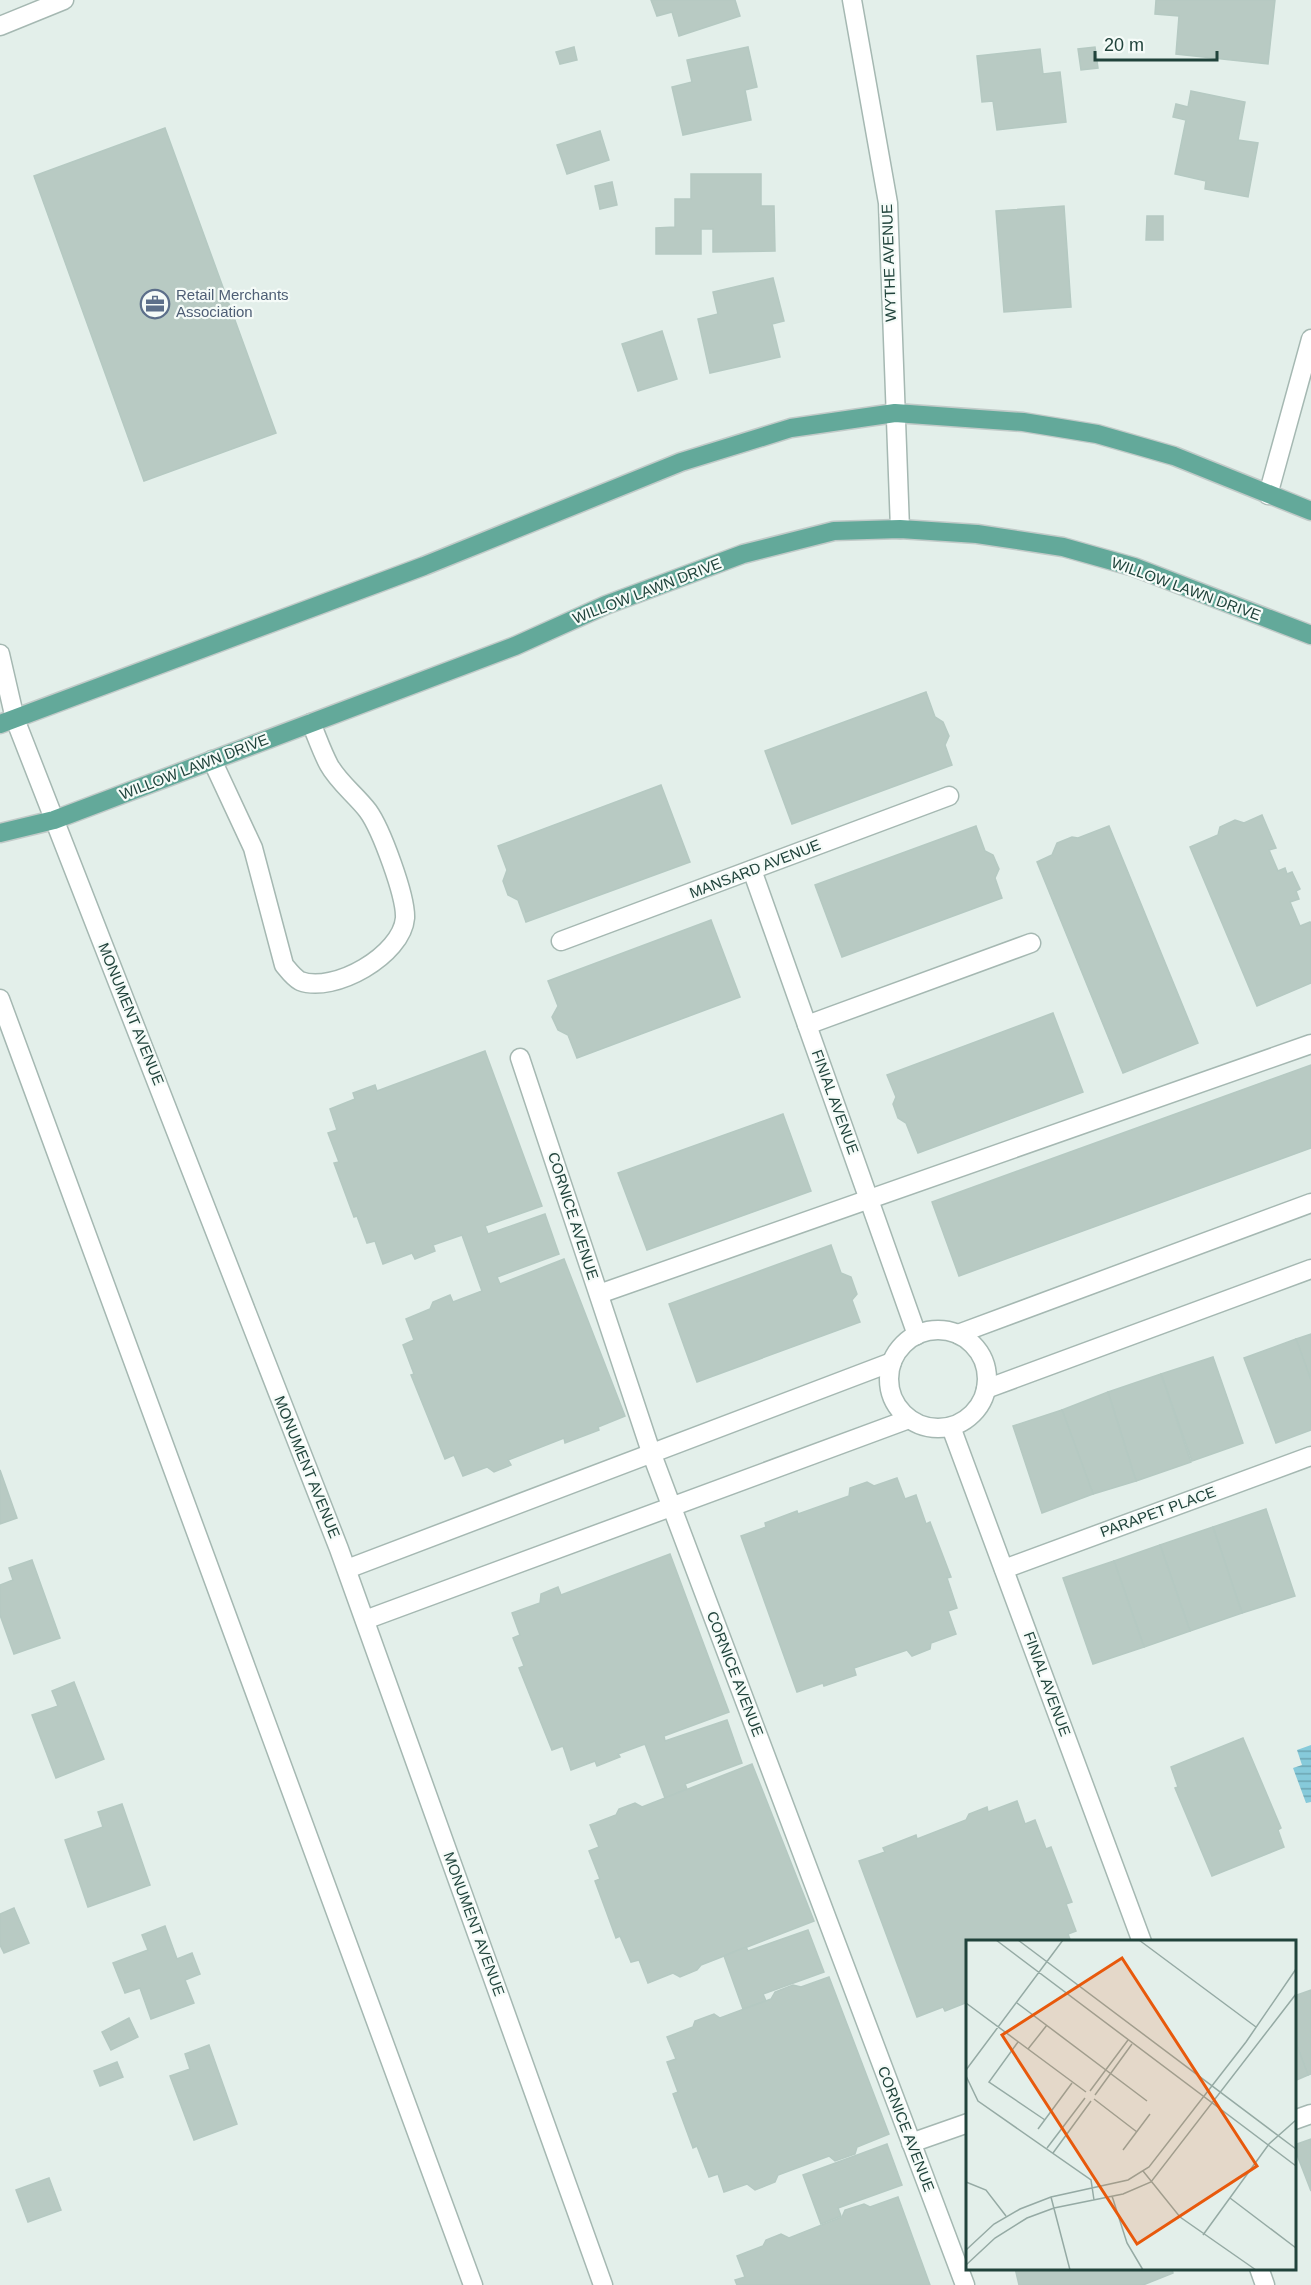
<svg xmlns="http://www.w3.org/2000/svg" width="1311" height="2285" font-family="Arial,sans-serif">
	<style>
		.water { fill: url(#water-rules) }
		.building { fill: #b8cac3; stroke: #b5c9c2; stroke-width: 1.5 }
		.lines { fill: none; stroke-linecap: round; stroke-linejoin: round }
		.minor-casing { stroke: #a5b8b2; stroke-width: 21 }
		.major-casing { stroke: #c1cac8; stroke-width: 21 }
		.minor { stroke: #fff; stroke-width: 18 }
		.major { stroke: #63a99a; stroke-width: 18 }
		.labels { text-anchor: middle; stroke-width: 4.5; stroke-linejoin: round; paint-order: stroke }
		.street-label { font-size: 15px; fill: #20433b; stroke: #f5fbf8 }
		.service-label { font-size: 15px; fill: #4e5e75; stroke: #f5fbf8; text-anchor: start }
		.inset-road { fill: none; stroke: #95aaa4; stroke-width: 1.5 }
		.view { fill: #e8590c; fill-opacity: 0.15; stroke: #e8590c; stroke-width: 3 }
		.inset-edge { fill: none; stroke: #20433b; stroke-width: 3 }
	</style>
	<defs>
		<pattern id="water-rules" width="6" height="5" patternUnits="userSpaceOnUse" patternTransform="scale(1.5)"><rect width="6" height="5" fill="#86cada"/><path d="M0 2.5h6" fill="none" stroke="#6da6b2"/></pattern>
	</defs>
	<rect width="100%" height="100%" fill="#e3efea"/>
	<polygon class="water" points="1311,1745 1311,1802 1306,1803 1293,1768 1302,1765 1297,1750"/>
	<g class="building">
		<polygon points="651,0 735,0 740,16 679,36 672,12 657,16"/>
		<polygon points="1156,0 1275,0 1268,64 1176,54 1179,16 1155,14"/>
		<polygon points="574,47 577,60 560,64 556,52"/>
		<polygon points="748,47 757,87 745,90 751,120 683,135 672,87 692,82 687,60"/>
		<polygon points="1095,47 1098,68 1081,70 1078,49"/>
		<polygon points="1040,49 1043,74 1060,72 1066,122 997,130 993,101 982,102 977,56"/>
		<polygon points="1191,91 1245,102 1238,140 1258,143 1248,197 1205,189 1206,181 1175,174 1186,120 1173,117 1176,104 1188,107"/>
		<polygon points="165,128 276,433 144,481 34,176"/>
		<polygon points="600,131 609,160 567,174 557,145"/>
		<polygon points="691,174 761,174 761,206 774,206 775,251 713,252 713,229 701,229 701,254 656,254 656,228 675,227 675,199 691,199"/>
		<polygon points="612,182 617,205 600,209 595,186"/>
		<polygon points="1064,206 1071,307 1004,312 996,211"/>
		<polygon points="1147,216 1163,216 1163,240 1146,240"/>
		<polygon points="773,278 784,321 772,324 780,357 710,373 698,319 718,314 713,292"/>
		<polygon points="662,331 677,379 638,391 622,344"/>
		<polygon points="926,692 935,717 943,722 949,736 945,745 952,765 792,824 765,751"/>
		<polygon points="661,785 690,862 526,922 518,900 508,895 503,881 507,870 498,846"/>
		<polygon points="1262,815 1276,848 1269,850 1278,871 1285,868 1287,874 1292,872 1300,889 1296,891 1299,899 1290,902 1300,926 1310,922 1311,924 1311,983 1257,1006 1190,847 1218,835 1220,827 1235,820 1244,823"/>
		<polygon points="976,826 985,851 993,855 999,869 995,878 1002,898 842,957 815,885"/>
		<polygon points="1109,826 1198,1043 1123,1073 1037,862 1052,855 1057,843 1072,837 1078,838"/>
		<polygon points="711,920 740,997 577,1058 568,1035 558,1030 552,1017 558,1006 548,981"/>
		<polygon points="1053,1013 1083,1092 918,1153 906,1123 898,1118 893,1104 896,1097 887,1075"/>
		<polygon points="485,1051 542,1206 485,1226 488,1234 545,1214 559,1254 497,1277 500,1284 564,1259 625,1416 598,1427 599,1430 565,1443 564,1438 508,1460 511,1465 494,1472 487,1467 463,1476 454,1455 445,1459 411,1375 414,1374 403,1345 414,1340 406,1319 430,1309 433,1302 450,1295 453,1302 482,1291 462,1235 433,1245 435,1251 415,1259 412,1253 383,1264 375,1241 367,1243 357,1216 354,1217 334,1163 339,1162 328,1133 337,1130 330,1109 355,1099 353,1093 375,1085 377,1091"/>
		<polygon points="1311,1065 1311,1148 959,1276 932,1202"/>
		<polygon points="783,1114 811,1191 647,1250 618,1173"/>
		<polygon points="831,1245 841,1273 851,1277 857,1294 852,1300 860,1322 697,1382 669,1304"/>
		<polygon points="1311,1334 1311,1380 1296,1339"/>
		<polygon points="1296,1339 1311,1380 1311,1430 1276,1443 1244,1358"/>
		<polygon points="1213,1357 1243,1443 1192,1461 1161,1374"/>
		<polygon points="1161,1374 1191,1462 1136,1481 1108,1392"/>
		<polygon points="1108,1392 1136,1481 1093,1494 1062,1410"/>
		<polygon points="1062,1410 1093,1494 1042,1513 1013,1426"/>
		<polygon points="0,1470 17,1518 0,1524"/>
		<polygon points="897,1478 905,1499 916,1495 926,1524 930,1522 951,1577 947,1578 957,1608 948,1611 956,1634 931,1643 930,1649 912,1656 907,1650 854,1668 856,1675 824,1686 823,1683 797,1692 741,1536 766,1527 765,1523 797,1511 798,1514 849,1496 850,1488 867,1482 874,1486"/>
		<polygon points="1266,1509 1295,1596 1242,1613 1213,1527"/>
		<polygon points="1213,1527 1242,1613 1190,1631 1160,1545"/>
		<polygon points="1160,1545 1190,1631 1144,1647 1114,1561"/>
		<polygon points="670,1554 729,1712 664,1736 665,1741 727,1720 742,1763 685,1784 687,1789 665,1798 645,1744 618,1754 620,1757 597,1766 595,1761 571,1770 563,1746 552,1750 519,1668 524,1666 513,1638 520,1635 512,1613 540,1603 541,1594 558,1587 561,1595"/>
		<polygon points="32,1560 60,1638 14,1654 0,1615 0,1585 13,1580 9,1568"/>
		<polygon points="1114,1561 1144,1647 1093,1664 1063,1578"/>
		<polygon points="74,1682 104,1759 56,1778 32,1715 58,1706 52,1691"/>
		<polygon points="1243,1738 1281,1828 1278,1830 1284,1847 1212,1876 1175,1788 1178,1787 1171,1767"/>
		<polygon points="752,1764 814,1921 701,1965 697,1970 680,1977 673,1973 648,1983 639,1960 631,1962 620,1936 616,1938 595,1881 600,1879 589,1851 599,1847 590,1825 616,1815 619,1809 635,1803 642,1807"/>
		<polygon points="1017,1801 1025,1824 1035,1820 1046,1849 1051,1847 1072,1902 1066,1904 1076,1931 1068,1934 1071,1942 968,1942 968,2002 945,2011 943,2007 917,2017 859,1861 885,1852 883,1848 916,1835 917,1839 966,1820 969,1814 987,1807 988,1812"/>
		<polygon points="122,1804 150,1885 88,1907 65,1840 103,1827 98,1812"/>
		<polygon points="14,1908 29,1943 4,1953 0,1945 0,1914"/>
		<polygon points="165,1926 177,1959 192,1953 200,1974 185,1980 194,2003 151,2019 140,1988 125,1993 113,1963 148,1950 142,1935"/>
		<polygon points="808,1930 824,1972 763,1994 766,2001 743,2009 724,1956 746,1947 748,1951"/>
		<polygon points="829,1977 889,2134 857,2147 855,2154 835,2161 829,2156 778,2175 775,2182 755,2190 747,2184 724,2192 718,2174 709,2177 697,2146 693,2148 673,2094 678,2092 667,2062 676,2059 667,2037 693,2027 695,2021 714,2014 720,2018 771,1999 775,1992 793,1985 801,1987"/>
		<polygon points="1311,1990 1311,2074 1308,2075 1294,2038 1294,1996"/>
		<polygon points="129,2018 138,2037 111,2050 102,2032"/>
		<polygon points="1294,2038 1308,2075 1294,2081"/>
		<polygon points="209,2045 237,2124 194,2140 170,2076 190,2069 185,2054"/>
		<polygon points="117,2062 123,2077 100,2086 94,2071"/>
		<polygon points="1311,2139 1311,2191 1294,2147 1294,2145"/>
		<polygon points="887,2144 902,2185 838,2208 841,2216 821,2224 803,2175"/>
		<polygon points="49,2178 61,2210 28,2222 16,2190"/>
		<polygon points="898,2197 930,2285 737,2285 735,2280 745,2277 737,2256 763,2246 766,2240 781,2234 789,2238 842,2217 845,2210 864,2204 870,2207"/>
		<polygon points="1015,2268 1172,2268 1173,2273 1143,2285 1019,2285"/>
	</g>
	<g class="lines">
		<g class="minor-casing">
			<g id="minor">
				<polyline points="852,0 888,203 900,529"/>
				<polyline points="0,26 64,0"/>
				<polyline points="1268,495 1311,339"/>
				<polyline points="0,654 15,719 339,1549 603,2285"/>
				<path d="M212,760L253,848L284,965C289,971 293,977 300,981C334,994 402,955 405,918C406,896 381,829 368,811C356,795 339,783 329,765C322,752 317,737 311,723"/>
				<polyline points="752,870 917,1335"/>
				<polyline points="561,941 949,796"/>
				<polyline points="0,999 473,2285"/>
				<polyline points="807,1025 1031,943"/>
				<polyline points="520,1058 651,1452 965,2285"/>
				<polyline points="599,1294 1311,1044"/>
				<circle cx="938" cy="1379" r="49"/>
				<polyline points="958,1334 1311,1203"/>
				<polyline points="986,1389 1311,1269"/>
				<polyline points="951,1427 1142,1942"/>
				<polyline points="347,1569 892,1362"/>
				<polyline points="1004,1569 1311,1456"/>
				<polyline points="365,1620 909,1419"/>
				<polyline points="1294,2120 1311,2114"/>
				<polyline points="911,2143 968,2123"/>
				<polyline points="1259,2268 1265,2285"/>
			</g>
		</g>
		<g class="major-casing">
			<g id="major">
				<polyline points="0,724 424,566 681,462 791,428 895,413 1023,422 1097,434 1174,456 1311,511"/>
				<polyline points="0,833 54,820 515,646 606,605 743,554 834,531 900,529 977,534 1063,547 1134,567 1311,635"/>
			</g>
		</g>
		<use href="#minor" class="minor"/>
		<use href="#major" class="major"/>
	</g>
	<defs>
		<g id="office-ring" transform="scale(1.5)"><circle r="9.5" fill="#f5fbf8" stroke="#5c6f8a" stroke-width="1.5"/><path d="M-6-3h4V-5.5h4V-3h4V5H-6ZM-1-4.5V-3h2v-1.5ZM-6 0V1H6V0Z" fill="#5c6f8a"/></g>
	</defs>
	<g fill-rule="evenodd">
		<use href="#office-ring" x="155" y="304"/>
	</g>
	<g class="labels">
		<g class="street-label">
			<text transform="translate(889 263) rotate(-92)" y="5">WYTHE AVENUE</text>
			<text transform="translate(1186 589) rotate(20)" y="5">WILLOW LAWN DRIVE</text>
			<text transform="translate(647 591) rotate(-21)" y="5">WILLOW LAWN DRIVE</text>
			<text transform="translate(194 767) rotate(-21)" y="5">WILLOW LAWN DRIVE</text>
			<text transform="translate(755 869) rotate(-21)" y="5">MANSARD AVENUE</text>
			<text transform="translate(131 1014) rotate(68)" y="5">MONUMENT AVENUE</text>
			<text transform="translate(835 1102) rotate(70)" y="5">FINIAL AVENUE</text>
			<text transform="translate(573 1216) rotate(72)" y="5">CORNICE AVENUE</text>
			<text transform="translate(307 1467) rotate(68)" y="5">MONUMENT AVENUE</text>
			<text transform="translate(1158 1512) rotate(-20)" y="5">PARAPET PLACE</text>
			<text transform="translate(735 1674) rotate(69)" y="5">CORNICE AVENUE</text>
			<text transform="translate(1047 1684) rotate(70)" y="5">FINIAL AVENUE</text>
			<text transform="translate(474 1924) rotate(70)" y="5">MONUMENT AVENUE</text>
			<text transform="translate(906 2129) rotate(69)" y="5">CORNICE AVENUE</text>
		</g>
		<g class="service-label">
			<text x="176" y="300">Retail Merchants<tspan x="176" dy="17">Association</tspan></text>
		</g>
	</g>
	<g transform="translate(966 1940)">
		<rect width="330" height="330" fill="#e3efea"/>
		<path class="inset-road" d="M30,0L330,226M52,0L330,209M173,0L290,87M0,63L120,152M51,63L181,161M52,102L23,142L79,180M62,109L81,85M0,130L97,0M0,136L12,161L125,240L128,260M124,151L162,100M129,155L166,104M128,159L171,192M72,189L106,143M81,208L119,158M157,210L184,174M87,213L125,161M177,231L214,277L290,330M0,242L20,250L40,276M146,256L161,303L177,330M85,257L104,330M264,258L330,308M237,295L303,204L330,180M0,310L28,284L54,269L85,257L162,240L183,227L280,102L330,29M0,325L29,298L61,278L88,268L157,254L185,242L330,54"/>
		<path class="view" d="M156,18L291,226L171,304L36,95Z"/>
		<rect width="330" height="330" class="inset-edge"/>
	</g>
	<path d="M1095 51v9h122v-9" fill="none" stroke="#20433b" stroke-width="3"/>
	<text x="1104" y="51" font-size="18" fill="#20433b" stroke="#f5fbf8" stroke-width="4.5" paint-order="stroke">20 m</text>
</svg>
